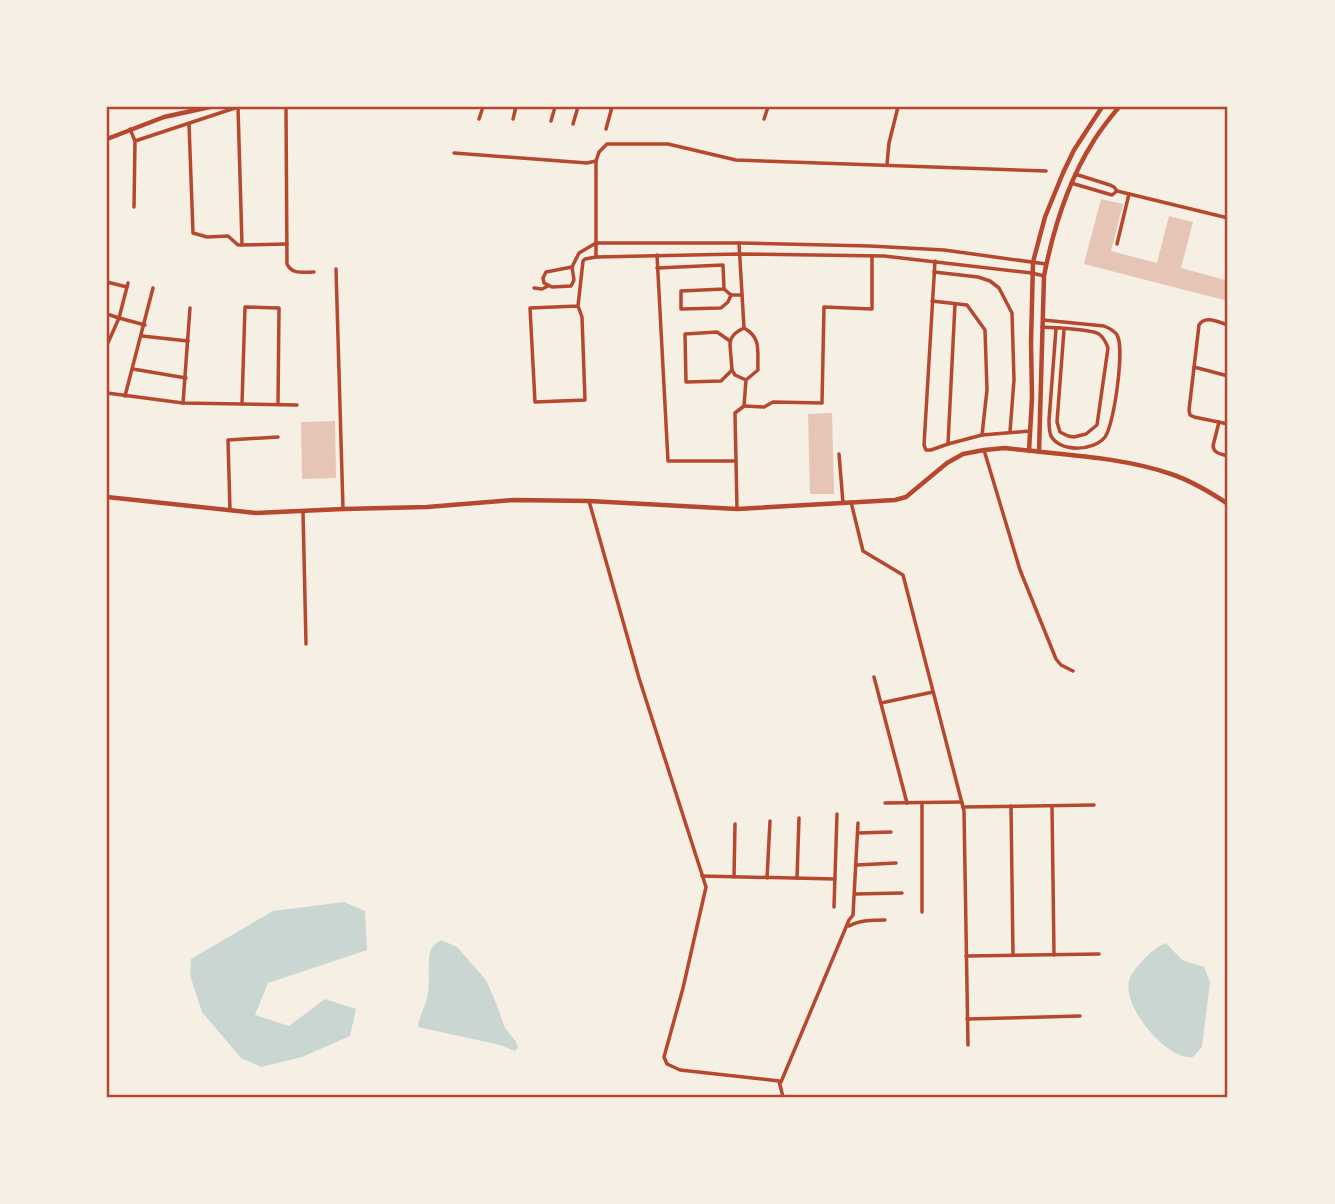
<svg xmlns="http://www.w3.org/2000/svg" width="1335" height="1204" font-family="'Roboto Serif',serif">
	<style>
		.water { fill: #c9d6d2 }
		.building { fill: #e6c5b7 }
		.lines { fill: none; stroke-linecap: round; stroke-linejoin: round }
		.minor { stroke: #b5482f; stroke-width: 3.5 }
		.tertiary { stroke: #b5482f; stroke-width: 4.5 }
		.neatline { fill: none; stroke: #b5482f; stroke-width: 2.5 }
	</style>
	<rect width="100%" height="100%" fill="#f6efe4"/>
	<g class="water">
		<polygon points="344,902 365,911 367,950 268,983 255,1015 289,1026 325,999 356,1009 350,1036 302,1057 261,1067 241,1058 202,1012 190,975 191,959 273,911"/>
		<path d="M441,940L457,947L486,980L496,1003L505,1028L516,1042L518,1048L515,1051L500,1045L418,1027C419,1016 426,1005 428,994C430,980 427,966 430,953C431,946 436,944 441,940Z"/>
		<path d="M1166,943L1182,960L1204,967L1210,982L1202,1047L1193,1057C1167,1061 1122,1006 1129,981C1131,972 1138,966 1144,959C1151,953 1156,947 1166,943Z"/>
	</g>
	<g class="building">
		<polygon points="1101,199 1123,204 1111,251 1157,263 1169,216 1193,222 1181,268 1225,280 1228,269 1228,301 1084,264"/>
		<polygon points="832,413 834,494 810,494 808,414"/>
		<polygon points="335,421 336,478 302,479 301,422"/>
	</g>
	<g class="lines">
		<g class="minor">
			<polyline points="238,107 242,245"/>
			<path d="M286,107L287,264C292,275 304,272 314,272"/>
			<polyline points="479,119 483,107"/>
			<polyline points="513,119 516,107"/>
			<polyline points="764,119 768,107"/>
			<polyline points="551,121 555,107"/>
			<polyline points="189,124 193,233 207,237 228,236 238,245 287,244"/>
			<polyline points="573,124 578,107"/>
			<polyline points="130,129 135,141"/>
			<polyline points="606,129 612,107"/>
			<polyline points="454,153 587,163 596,161"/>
			<polyline points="887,164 889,143 898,107"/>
			<polyline points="1071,183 1112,195 1117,191 1114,187 1110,185 1075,174"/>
			<polyline points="1117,191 1228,218"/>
			<polyline points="134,207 135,141 238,107"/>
			<polyline points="739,243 744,328"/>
			<polyline points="1117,244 1129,194"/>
			<polyline points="657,255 668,461 736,461"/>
			<polyline points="935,261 924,445 926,450 931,450 948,444"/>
			<polyline points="572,267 579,253 596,243 596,161 599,152 607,144 668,144 736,160 1046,171"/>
			<polygon points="572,267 574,280 571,286 552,287 544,283 543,278 546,272"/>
			<polyline points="657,268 723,265 724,289 681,291 681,309 721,308 728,302 731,295"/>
			<polyline points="336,269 343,509"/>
			<polyline points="934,272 978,277 990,281 999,288 1012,313 1014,380 1010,432"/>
			<polyline points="1044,276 1032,273 884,256 739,254 596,257 596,243 739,243 870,246 944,250 1046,264"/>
			<polyline points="107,282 127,287"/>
			<polyline points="534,288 542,289 548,286"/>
			<polyline points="724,289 731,295 742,295"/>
			<polyline points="932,301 967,305 985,330 987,390 982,435"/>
			<polyline points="955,304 948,444 982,435 1030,431"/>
			<polyline points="578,306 530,308 535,402 585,400 582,317 578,306 583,261 585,259 596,257"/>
			<polyline points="107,314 119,318 128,283"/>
			<path d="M1043,320L1104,326C1109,328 1114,330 1117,335C1125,348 1114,425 1105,437C1094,451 1061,453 1051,436C1049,431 1049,425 1049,420L1056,329"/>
			<path d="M1228,325C1218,322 1205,315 1199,325L1189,410L1190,415L1194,417L1228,424"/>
			<path d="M1042,327C1055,328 1090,329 1099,334C1104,338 1106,342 1108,348L1097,425L1086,434L1074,437L1068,436L1060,432L1057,422L1064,330"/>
			<polyline points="142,336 188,341"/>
			<polyline points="730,341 717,332 685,334 686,382 721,381 732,370"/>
			<polyline points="107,345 119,318 145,325"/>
			<polyline points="1194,367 1228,376"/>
			<polyline points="133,369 186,378"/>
			<polyline points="107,393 183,403 297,405"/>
			<polyline points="125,396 153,288"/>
			<polyline points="183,403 190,308"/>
			<polyline points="242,404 245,307 279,308 278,404"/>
			<polyline points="744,406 764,407 773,402 822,403 824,307 872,309 872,256"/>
			<path d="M1219,422L1213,446C1214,454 1222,454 1228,456"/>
			<polyline points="984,450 1020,570 1056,659 1061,665 1073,671"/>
			<polyline points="839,454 843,503"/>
			<polyline points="589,501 639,678 706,887 683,988 664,1057 667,1064 680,1070 779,1081 783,1097"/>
			<polyline points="851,502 863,551 903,575 964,811 968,1045"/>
			<path d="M737,509L735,413L744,406L746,380L758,370C757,351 762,338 744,328C736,332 730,336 730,345L732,370L735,375L746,380"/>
			<polyline points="230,510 228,440 278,437"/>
			<polyline points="303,511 306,644"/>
			<polyline points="874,677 907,803"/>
			<polyline points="881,703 933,692"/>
			<polyline points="885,803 962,802"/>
			<polyline points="922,803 922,912"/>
			<polyline points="1011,806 1013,955"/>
			<polyline points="1052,806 1054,955"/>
			<polyline points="963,807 1094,805"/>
			<polyline points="858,833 891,832"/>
			<polyline points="857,865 896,863"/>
			<polyline points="702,876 835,879"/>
			<polyline points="734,877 735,824"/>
			<polyline points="767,878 770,821"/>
			<polyline points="797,878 799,818"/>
			<polyline points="855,894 902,893"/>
			<polyline points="834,907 837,814"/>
			<path d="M849,926C860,920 873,920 885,920"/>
			<polyline points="966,956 1099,954"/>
			<polyline points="967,1019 1080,1016"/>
			<polyline points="781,1082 849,920 853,915 858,823"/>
		</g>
		<g class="tertiary">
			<polyline points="107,139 164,117 210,107"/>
			<polyline points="1029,451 1032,398 1031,342 1033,262 1045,217 1063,173 1074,150 1102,107"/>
			<path d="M1039,452L1044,276C1053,230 1067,183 1093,142C1100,130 1110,118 1119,107"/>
			<path d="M107,497L256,513L343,509L427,507L514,500L589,501L737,509L895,500L906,497L947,463L963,454L984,450L1005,448C1060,455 1118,456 1171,474C1192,481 1210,492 1228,504"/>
		</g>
	</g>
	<rect width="1335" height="1204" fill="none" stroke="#f6efe4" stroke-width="217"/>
	<rect x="108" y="108" width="1118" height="988" class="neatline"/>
</svg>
